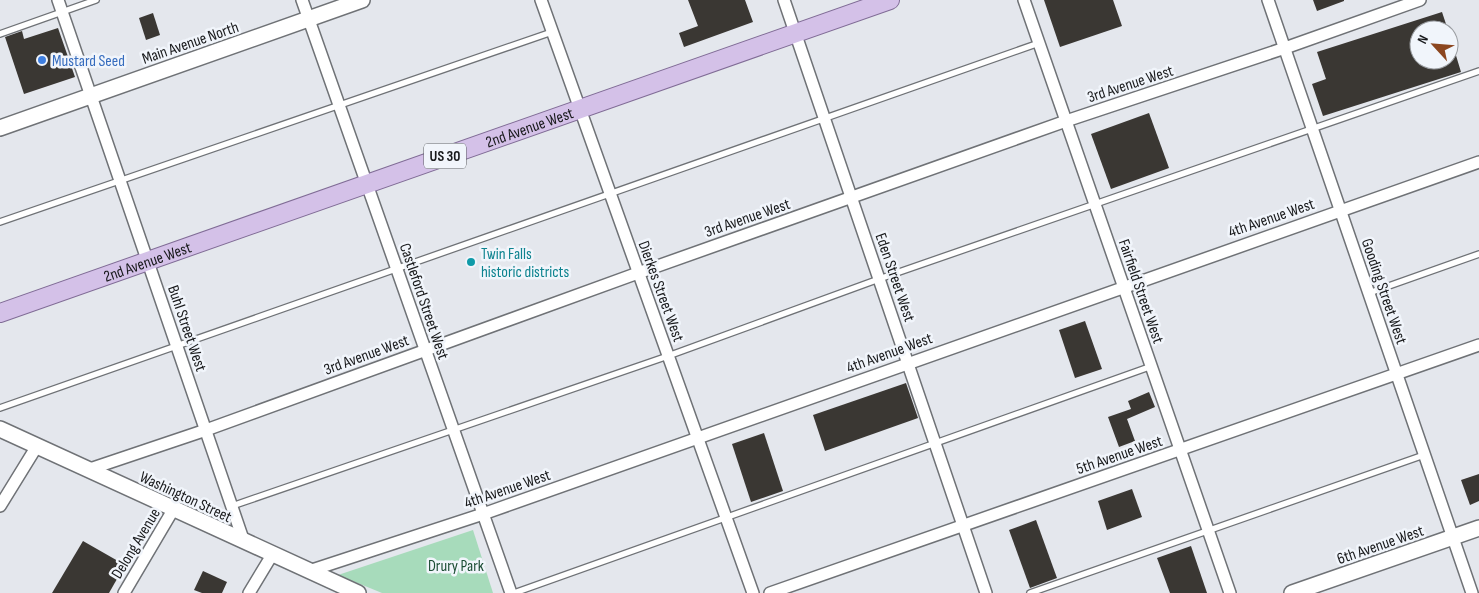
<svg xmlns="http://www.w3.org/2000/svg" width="1479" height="593" font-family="'Sofia Sans Condensed',sans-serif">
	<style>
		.green { fill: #a7dbbb }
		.building { fill: #3a3733 }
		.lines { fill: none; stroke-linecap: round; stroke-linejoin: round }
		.lane-casing { stroke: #6f7276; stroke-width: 8 }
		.street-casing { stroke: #6f7276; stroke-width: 14 }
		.secondary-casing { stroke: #6f7276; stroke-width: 18 }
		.primary-casing { stroke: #806c96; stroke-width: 20 }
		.lane { stroke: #fff; stroke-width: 5.5 }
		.street { stroke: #fff; stroke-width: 11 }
		.secondary { stroke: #fff; stroke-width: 15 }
		.primary { stroke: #d4c1e8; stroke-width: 18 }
		.shop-dot { fill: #3f7fe0; stroke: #f1f5fb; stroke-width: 2 }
		.culture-dot { fill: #0f9aa8; stroke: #f1f5fb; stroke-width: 2 }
		.labels { text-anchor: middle; stroke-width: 5; stroke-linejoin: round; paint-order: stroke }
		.shield { fill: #f1f5fb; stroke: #595b5e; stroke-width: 1 }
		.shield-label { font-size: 15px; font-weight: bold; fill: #18191b }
		.street-label { font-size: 16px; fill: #18191b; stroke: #f1f5fb }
		.shop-label { font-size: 16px; fill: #366cbe; stroke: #f1f5fb; text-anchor: start }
		.culture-label { font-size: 16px; fill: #0d838f; stroke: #f1f5fb; text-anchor: start }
		.park-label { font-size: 16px; fill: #1b4c33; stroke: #f1f5fb }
	</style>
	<rect width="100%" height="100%" fill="#e4e7ed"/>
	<polygon class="green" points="473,530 493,593 382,593 338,575"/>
	<g class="building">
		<polygon points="688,0 745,0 753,22 684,47 679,33 698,26"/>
		<polygon points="1044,0 1113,0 1122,26 1060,47"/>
		<polygon points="1313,0 1344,0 1344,1 1317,11"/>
		<polygon points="1442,12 1448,30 1419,30 1419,60 1449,60 1449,39 1451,39 1461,72 1323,116 1312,84 1326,79 1317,52"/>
		<polygon points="153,13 160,35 146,40 139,18"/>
		<polygon points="58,28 75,77 24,94 5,37 22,31 24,39"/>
		<polygon points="1149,113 1169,168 1111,189 1091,134"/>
		<polygon points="1085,321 1102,369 1075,378 1059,330"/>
		<polygon points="906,383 918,418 825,451 813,415"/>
		<polygon points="1149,392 1155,407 1127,419 1135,441 1119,447 1108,417 1131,409 1128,401"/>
		<polygon points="764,433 783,491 751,502 732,444"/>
		<polygon points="1479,474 1479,501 1470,505 1461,480"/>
		<polygon points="1132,489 1142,517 1107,530 1098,501"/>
		<polygon points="1036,520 1057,578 1030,588 1009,530"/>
		<polygon points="83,541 125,565 109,593 52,593"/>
		<polygon points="1191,546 1207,593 1170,593 1157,558"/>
		<polygon points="203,571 227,582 222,593 202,593 194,590"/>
	</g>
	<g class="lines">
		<g class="lane-casing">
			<g id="lane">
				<polyline points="0,34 96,0"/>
				<polyline points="0,222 552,32"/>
				<polyline points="1369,293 1479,254"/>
				<polyline points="0,408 1039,43"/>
				<polyline points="232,506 668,356 879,279 1479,71"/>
				<polyline points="514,593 1152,366"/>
				<polyline points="1030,593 1424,455"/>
			</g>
		</g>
		<g class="street-casing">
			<g id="street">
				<polyline points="58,0 244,542"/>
				<polyline points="302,0 511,593"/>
				<polyline points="541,0 753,593"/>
				<polyline points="784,0 986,593"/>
				<polyline points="1024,0 1230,593"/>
				<polyline points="1268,0 1472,593"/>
				<polyline points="87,470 206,430 638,273 1066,121 1285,48 1420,0"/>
				<polyline points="0,506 37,446"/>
				<polyline points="309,571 483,514 1479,162"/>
				<polyline points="124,593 173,510"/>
				<polyline points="249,593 272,555"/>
				<polyline points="770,593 1479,345"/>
			</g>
		</g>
		<g class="secondary-casing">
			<g id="secondary">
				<polyline points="0,128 362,0"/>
				<polyline points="0,429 358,593"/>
				<polyline points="1292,593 1479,528"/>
			</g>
		</g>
		<g class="primary-casing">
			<g id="primary">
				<path id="s1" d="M0,313L890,0"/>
			</g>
		</g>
		<use href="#lane" class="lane"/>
		<use href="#street" class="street"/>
		<use href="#secondary" class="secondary"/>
		<use href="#primary" class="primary"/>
	</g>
	<circle class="shop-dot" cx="42" cy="60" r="5"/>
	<circle class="culture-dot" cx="471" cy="262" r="5"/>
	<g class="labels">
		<rect class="shield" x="424" y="143.5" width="42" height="25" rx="4"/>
		<g class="shield-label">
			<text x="445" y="161">US 30</text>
		</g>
		<g class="street-label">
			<text transform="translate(190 42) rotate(-19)" y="6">Main Avenue North</text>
			<text transform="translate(1130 83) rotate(-18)" y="6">3rd Avenue West</text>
			<text dy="6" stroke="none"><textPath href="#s1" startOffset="561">2nd Avenue West</textPath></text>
			<text transform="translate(747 217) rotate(-19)" y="6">3rd Avenue West</text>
			<text transform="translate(1271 217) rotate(-19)" y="6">4th Avenue West</text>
			<text dy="6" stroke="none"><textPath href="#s1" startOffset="156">2nd Avenue West</textPath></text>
			<text transform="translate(896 277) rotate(71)" y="6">Eden Street West</text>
			<text transform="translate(662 291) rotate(70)" y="6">Dierkes Street West</text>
			<text transform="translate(1142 291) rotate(71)" y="6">Fairfield Street West</text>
			<text transform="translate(1385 291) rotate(71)" y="6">Gooding Street West</text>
			<text transform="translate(425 301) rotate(71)" y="6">Castleford Street West</text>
			<text transform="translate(188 328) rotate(71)" y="6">Buhl Street West</text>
			<text transform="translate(889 352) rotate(-20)" y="6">4th Avenue West</text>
			<text transform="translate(366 354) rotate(-20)" y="6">3rd Avenue West</text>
			<text transform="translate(1119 454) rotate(-19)" y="6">5th Avenue West</text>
			<text transform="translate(507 488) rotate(-19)" y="6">4th Avenue West</text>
			<text transform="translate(186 496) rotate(25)" y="6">Washington Street</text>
			<text transform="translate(135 543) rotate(-59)" y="6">Delong Avenue</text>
			<text transform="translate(1380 544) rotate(-19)" y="6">6th Avenue West</text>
		</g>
		<g class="shop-label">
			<text x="52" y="66">Mustard Seed</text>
		</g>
		<g class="culture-label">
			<text x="481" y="259">Twin Falls<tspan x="481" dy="18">historic districts</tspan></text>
		</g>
		<g class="park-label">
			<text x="456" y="571">Drury Park</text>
		</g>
	</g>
	<g transform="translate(1434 45) rotate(296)"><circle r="24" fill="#f1f5fb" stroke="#9a9da1"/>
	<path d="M0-4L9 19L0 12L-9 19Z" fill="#8c461f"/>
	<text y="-8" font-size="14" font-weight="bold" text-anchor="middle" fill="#18191b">N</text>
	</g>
</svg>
